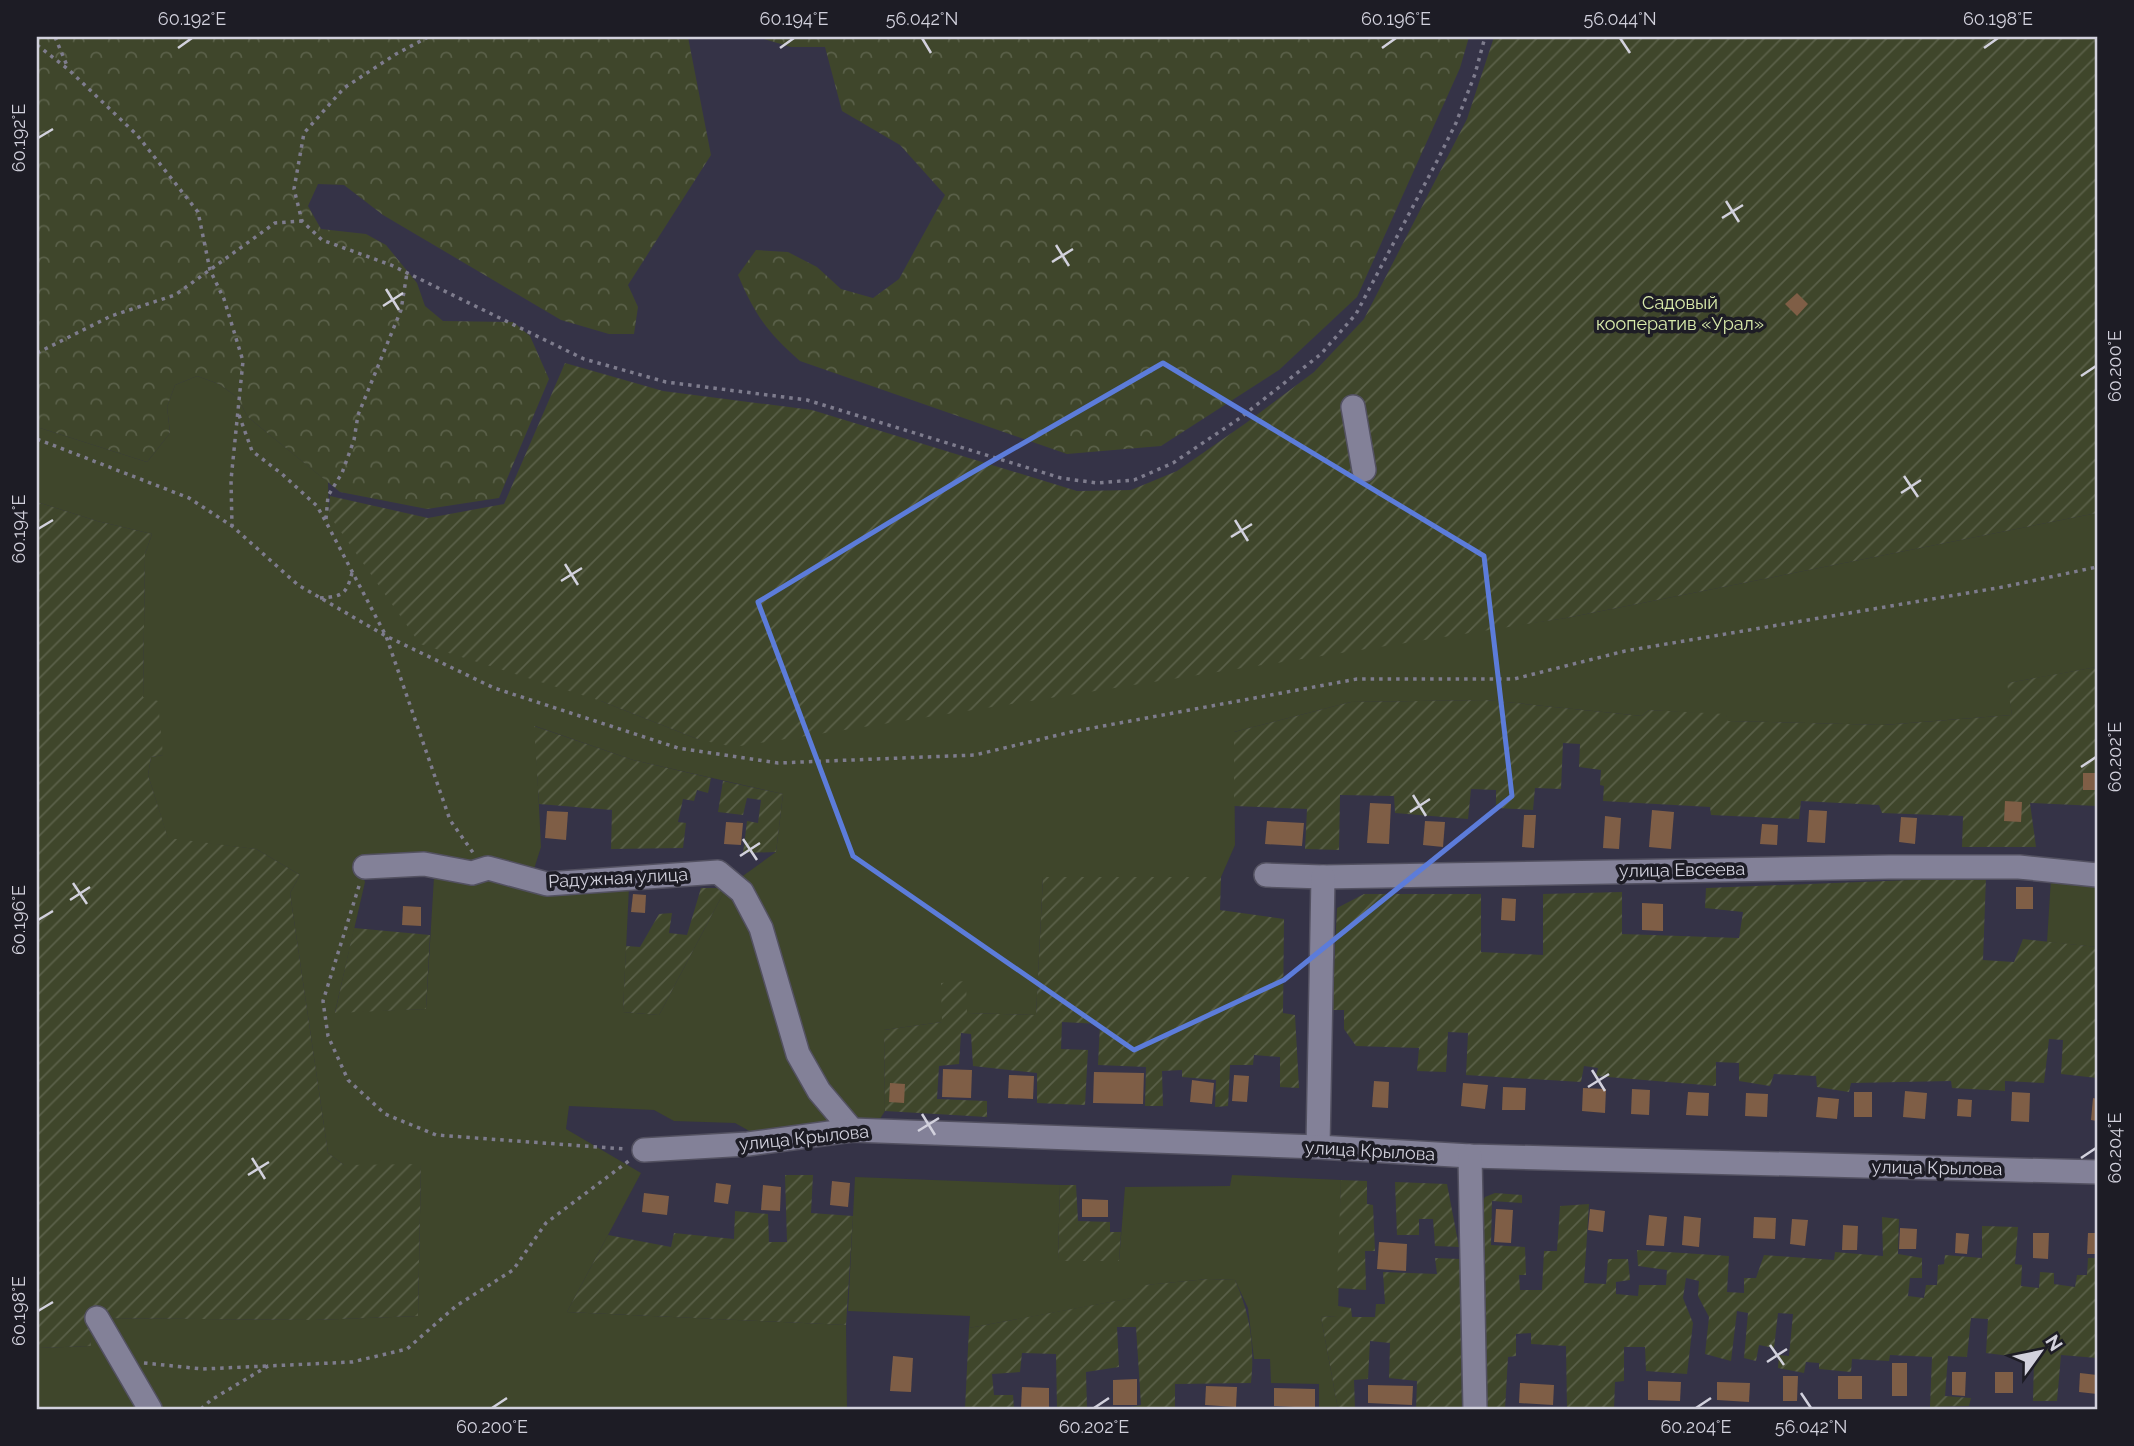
<svg xmlns="http://www.w3.org/2000/svg" width="2134" height="1446" font-family="Raleway,sans-serif">
	<style>
		.grass { fill: #3f462b; fill-rule: evenodd }
		.forest { fill: url(#forest-crowns) }
		.garden { fill: url(#garden-furrows) }
		.building { fill: #7f5e46 }
		.lines { fill: none; stroke-linecap: round; stroke-linejoin: round }
		.minor-casing { stroke: #535161; stroke-width: 26 }
		.path { stroke: #7e7c8d; stroke-width: 3.5; stroke-dasharray: 3.5 5; stroke-linecap: butt }
		.minor { stroke: #838198; stroke-width: 23 }
		.marked { fill: none; stroke: #5c7cda; stroke-width: 5; stroke-linejoin: round }
		.ticks { fill: none; stroke: #d2d1dd; stroke-width: 2.5 }
		.labels { text-anchor: middle; stroke-width: 7; stroke-linejoin: round; paint-order: stroke }
		.park-label { font-size: 18px; fill: #daecac; stroke: #1d1c25 }
		.street-label { font-size: 18px; fill: #d2d1dd; stroke: #1d1c25 }
		.neatline { fill: none; stroke: #d2d1dd; stroke-width: 2.5 }
		.ticks-label { font-size: 18px; text-anchor: middle; fill: #d2d1dd }
	</style>
	<defs>
		<pattern id="forest-crowns" width="20" height="18" patternUnits="userSpaceOnUse" patternTransform="scale(1.75)"><rect width="20" height="18" fill="#3f462b"/><path d="M2 6a3 3 0 1 1 6 0M12 15a3 3 0 1 1 6 0" fill="none" stroke="#5a6049"/></pattern>
		<pattern id="garden-furrows" width="10" height="10" patternUnits="userSpaceOnUse" patternTransform="scale(1.75)"><rect width="10" height="10" fill="#3f462b"/><path d="M-1 1l2-2M0 10L10 0M9 11l2-2" fill="none" stroke="#5a6049"/></pattern>
	</defs>
	<rect width="100%" height="100%" fill="#353347"/>
	<g class="grass">
		<path d="M197,376L219,384L237,397L248,417L328,482L329,515L601,701L700,740L1566,618L2097,513V667L2008,683L2012,715L1883,725L1727,721L1726,715L1649,710L1642,716L1486,700L1351,702L1234,732L1235,845L1221,877H1043L1036,1015L966,1013L942,1022L884,1030L885,1111L878,1122L753,1133L735,1123L674,1121L654,1110L569,1106L566,1129L641,1173L567,1312L846,1325L847,1409H37V1348L91,1346L88,1318L314,1320L418,1316L421,1165H344L328,1153L290,893L300,875L256,849L168,839L148,775L151,757L163,755L143,698L145,554L152,534L97,521L37,502V427L147,462L170,433L167,407L175,385ZM535,726L633,760L783,794L776,852L726,888L659,1015L623,1012L629,887L489,876L434,877L426,1009L335,1012L365,882L359,865L469,863L534,869L541,847Z"/>
		<polygon points="2051,878 2097,883 2097,947 2047,942"/>
		<polygon points="1232,1175 1341,1180 1338,1316 1321,1317 1338,1409 1319,1409 1319,1384 1271,1383 1270,1359 1254,1359 1248,1308 1235,1280 1208,1279 1146,1285 1133,1298 969,1328 970,1316 848,1311 855,1177 1060,1185 1058,1260 1119,1261 1125,1187 1230,1186"/>
	</g>
	<g class="forest">
		<polygon points="37,37 688,37 711,155 628,285 638,307 634,334 609,334 561,320 383,215 344,185 318,184 308,206 321,229 366,234 386,245 417,283 425,306 443,321 513,322 530,336 549,379 499,498 427,509 340,492 248,417 237,397 219,384 197,376 175,385 167,407 170,433 147,462 37,427"/>
		<path d="M757,37H1469L1460,68L1357,297L1279,370L1161,446L1067,454L800,361C767,332 755,315 738,275L756,250L788,252L817,267L841,289L873,298L899,279L945,195L900,145L842,111L825,47H791Z"/>
	</g>
	<g class="garden">
		<polygon points="1494,37 2097,37 2097,513 1566,618 734,747 700,740 601,701 420,644 329,515 330,496 428,518 504,504 565,363 663,391 812,410 1077,491 1131,490 1177,471 1246,423 1314,372 1364,319 1467,119"/>
		<polygon points="37,502 97,521 152,534 145,554 143,697 158,701 163,755 151,757 148,775 168,838 256,849 300,875 290,893 328,1153 344,1165 421,1164 418,1316 314,1320 89,1318 91,1346 37,1348"/>
		<polygon points="2097,667 2097,806 2030,803 2036,847 1962,847 1963,816 1882,813 1879,805 1801,801 1799,819 1711,815 1710,807 1603,801 1604,786 1600,785 1601,770 1579,767 1580,744 1563,743 1561,789 1535,788 1533,810 1496,808 1496,790 1471,789 1468,819 1395,813 1394,796 1340,795 1339,850 1305,849 1307,809 1234,806 1234,732 1351,702 1486,700 1642,716 1649,710 1726,714 1728,721 1884,725 2012,715 2007,683"/>
		<polygon points="534,726 633,760 711,778 708,793 697,790 694,801 683,799 678,822 686,823 683,848 611,849 612,810 539,804"/>
		<polygon points="723,781 783,794 776,852 743,853 747,821 758,823 761,800 747,798 743,815 718,812"/>
		<polygon points="1043,877 1221,877 1220,910 1284,919 1283,1013 1295,1015 1299,1088 1280,1087 1280,1057 1254,1055 1253,1065 1230,1065 1228,1106 1215,1107 1216,1080 1182,1077 1182,1070 1162,1071 1163,1106 1145,1106 1146,1067 1098,1065 1100,1024 1062,1022 1061,1049 1088,1050 1085,1105 1037,1103 1037,1073 973,1066 971,1034 961,1033 959,1064 939,1066 937,1099 987,1101 987,1117 885,1111 884,1030 942,1022 941,983 966,981 967,1013 1036,1015"/>
		<polygon points="1986,877 1983,960 2014,962 2023,939 2097,947 2097,1078 2061,1074 2063,1040 2049,1039 2044,1083 2005,1081 2005,1091 1952,1088 1951,1081 1851,1083 1849,1092 1817,1087 1816,1076 1774,1074 1770,1086 1739,1081 1739,1063 1716,1062 1716,1086 1596,1076 1598,1068 1584,1066 1581,1082 1466,1075 1468,1033 1448,1032 1446,1072 1417,1071 1419,1048 1356,1046 1344,1029 1344,1010 1332,1010 1337,908 1364,894 1481,894 1481,952 1543,955 1543,894 1622,892 1622,934 1739,938 1743,912 1705,908 1706,888"/>
		<polygon points="701,888 726,888 659,1015 623,1012 626,946 640,947 659,914 672,913 669,933 687,935"/>
		<polygon points="354,928 430,935 426,1009 335,1013"/>
		<polygon points="785,1175 813,1175 811,1213 853,1216 846,1325 567,1312 608,1235 671,1247 674,1233 734,1239 735,1211 768,1214 769,1242 787,1242"/>
		<polygon points="1341,1180 1367,1181 1367,1204 1373,1205 1375,1251 1365,1251 1366,1290 1337,1288"/>
		<polygon points="1395,1182 1447,1184 1459,1247 1435,1246 1433,1219 1419,1219 1419,1235 1397,1235"/>
		<polygon points="1060,1185 1076,1185 1078,1221 1110,1222 1110,1232 1121,1232 1119,1261 1058,1261"/>
		<polygon points="1495,1193 1522,1195 1522,1203 1492,1201 1491,1245 1525,1247 1526,1275 1519,1275 1520,1290 1542,1290 1544,1251 1557,1251 1560,1206 1589,1204 1584,1283 1606,1284 1608,1259 1628,1259 1630,1280 1616,1282 1616,1294 1638,1296 1639,1285 1666,1285 1667,1270 1638,1266 1637,1250 1729,1256 1727,1292 1744,1293 1744,1278 1756,1278 1764,1255 1834,1260 1835,1252 1883,1256 1882,1217 1899,1219 1898,1254 1922,1258 1922,1278 1910,1278 1908,1296 1924,1298 1926,1285 1937,1285 1938,1265 1944,1264 1945,1255 1982,1258 1982,1226 2018,1227 2015,1264 2022,1265 2021,1286 2039,1288 2040,1272 2054,1273 2054,1284 2075,1287 2077,1275 2087,1275 2088,1258 2097,1258 2097,1358 2061,1355 2057,1401 2033,1401 2034,1359 1986,1353 1988,1319 1971,1318 1967,1357 1948,1356 1945,1396 1971,1398 1969,1406 1930,1407 1932,1357 1890,1355 1889,1361 1852,1359 1851,1372 1819,1369 1819,1363 1806,1362 1804,1373 1778,1368 1779,1355 1789,1356 1793,1314 1778,1313 1774,1348 1759,1345 1756,1361 1744,1358 1748,1313 1737,1311 1731,1361 1705,1354 1709,1317 1698,1296 1699,1281 1686,1278 1683,1298 1693,1323 1687,1374 1646,1371 1645,1347 1624,1347 1624,1381 1615,1382 1614,1409 1567,1409 1566,1346 1531,1344 1531,1333 1516,1334 1516,1356 1508,1357 1505,1409 1481,1409 1479,1210 1485,1197"/>
		<polygon points="1435,1258 1460,1259 1462,1409 1416,1409 1417,1381 1389,1378 1390,1343 1370,1341 1368,1379 1354,1380 1355,1409 1338,1409 1321,1317 1337,1316 1338,1306 1351,1308 1352,1317 1375,1317 1376,1304 1385,1304 1383,1272 1437,1274"/>
		<path d="M1208,1279L1235,1280C1250,1314 1255,1345 1251,1383L1175,1384V1409H1121L1141,1405L1136,1327H1117L1119,1367L1086,1372L1087,1409H1057L1056,1354L1022,1353L1020,1372L992,1374L994,1395H1013L1014,1409H965L969,1328L1132,1298L1145,1285Z"/>
	</g>
	<g class="building">
		<polygon points="1797,293 1808,304 1797,316 1785,304"/>
		<rect x="2083" y="773" width="14" height="17"/>
		<polygon points="2005,801 2022,802 2021,822 2004,821"/>
		<polygon points="1370,803 1391,804 1389,844 1367,843"/>
		<polygon points="1652,810 1674,812 1671,849 1649,847"/>
		<polygon points="1809,810 1827,811 1825,843 1807,842"/>
		<polygon points="547,811 568,812 566,840 545,838"/>
		<polygon points="1524,815 1536,815 1534,848 1522,847"/>
		<polygon points="1605,816 1621,818 1619,849 1603,848"/>
		<polygon points="1901,817 1917,818 1915,844 1899,842"/>
		<polygon points="1267,821 1304,823 1302,846 1265,844"/>
		<polygon points="1425,821 1445,822 1443,847 1423,845"/>
		<polygon points="726,822 743,823 741,845 724,844"/>
		<polygon points="1762,824 1778,825 1777,845 1760,844"/>
		<rect x="2016" y="887" width="17" height="22"/>
		<polygon points="633,894 646,895 645,913 631,912"/>
		<polygon points="1502,898 1516,899 1515,921 1501,920"/>
		<polygon points="1642,903 1663,904 1663,931 1642,930"/>
		<polygon points="403,906 421,907 421,926 402,925"/>
		<polygon points="943,1069 972,1070 971,1098 942,1097"/>
		<polygon points="1094,1072 1144,1073 1143,1104 1093,1103"/>
		<polygon points="1009,1075 1034,1076 1033,1099 1008,1098"/>
		<polygon points="1234,1075 1249,1076 1247,1102 1232,1101"/>
		<polygon points="1192,1080 1214,1083 1212,1104 1190,1102"/>
		<polygon points="1374,1081 1389,1082 1388,1108 1372,1107"/>
		<polygon points="890,1083 905,1084 904,1103 889,1102"/>
		<polygon points="1463,1083 1488,1085 1485,1109 1461,1106"/>
		<polygon points="1503,1087 1526,1088 1525,1110 1502,1110"/>
		<polygon points="1583,1088 1606,1089 1605,1113 1582,1111"/>
		<polygon points="1632,1089 1650,1090 1649,1115 1631,1114"/>
		<polygon points="1905,1091 1927,1093 1925,1119 1903,1117"/>
		<polygon points="1688,1092 1709,1093 1708,1116 1686,1115"/>
		<rect x="1854" y="1092" width="18" height="25"/>
		<polygon points="2012,1092 2030,1093 2029,1122 2011,1121"/>
		<polygon points="1746,1093 1768,1094 1767,1117 1745,1116"/>
		<polygon points="1818,1097 1839,1099 1837,1119 1816,1117"/>
		<polygon points="2093,1098 2097,1099 2097,1121 2091,1120"/>
		<polygon points="1958,1099 1972,1100 1971,1117 1957,1116"/>
		<polygon points="832,1181 850,1183 848,1207 830,1205"/>
		<polygon points="716,1183 731,1185 728,1204 714,1202"/>
		<polygon points="763,1185 781,1187 780,1211 761,1210"/>
		<polygon points="644,1193 669,1196 667,1215 642,1212"/>
		<polygon points="1082,1199 1108,1200 1108,1217 1082,1217"/>
		<polygon points="1496,1209 1513,1210 1511,1243 1494,1242"/>
		<polygon points="1590,1209 1605,1211 1603,1232 1588,1230"/>
		<polygon points="1649,1215 1667,1217 1664,1246 1646,1245"/>
		<polygon points="1684,1216 1701,1218 1699,1247 1682,1245"/>
		<polygon points="1754,1217 1776,1218 1775,1239 1753,1238"/>
		<polygon points="1792,1219 1808,1220 1805,1246 1790,1244"/>
		<polygon points="1843,1225 1858,1226 1857,1250 1842,1250"/>
		<polygon points="1900,1228 1917,1229 1916,1249 1899,1249"/>
		<polygon points="1956,1233 1969,1234 1967,1254 1955,1253"/>
		<polygon points="2033,1233 2049,1233 2048,1259 2033,1258"/>
		<polygon points="2088,1233 2097,1233 2097,1254 2087,1254"/>
		<polygon points="1379,1242 1407,1244 1406,1271 1377,1269"/>
		<polygon points="893,1356 913,1358 911,1392 890,1391"/>
		<rect x="1892" y="1363" width="15" height="33"/>
		<polygon points="1952,1372 1966,1372 1965,1396 1952,1395"/>
		<rect x="1995" y="1372" width="18" height="21"/>
		<polygon points="2080,1373 2097,1375 2097,1394 2079,1392"/>
		<polygon points="1783,1376 1798,1376 1797,1401 1783,1401"/>
		<rect x="1838" y="1376" width="24" height="23"/>
		<polygon points="1137,1379 1137,1405 1113,1405 1113,1380"/>
		<polygon points="1648,1381 1681,1382 1680,1401 1648,1400"/>
		<polygon points="1717,1382 1750,1383 1749,1402 1717,1400"/>
		<polygon points="1520,1383 1554,1385 1553,1405 1519,1403"/>
		<polygon points="1368,1385 1413,1386 1412,1405 1368,1403"/>
		<polygon points="1206,1386 1237,1387 1236,1407 1205,1405"/>
		<polygon points="1022,1387 1049,1388 1049,1408 1021,1408"/>
		<polygon points="1274,1388 1315,1389 1315,1408 1274,1406"/>
	</g>
	<g class="lines">
		<g class="minor-casing">
			<g id="minor">
				<polyline points="1353,407 1364,470"/>
				<polyline points="365,867 424,864 472,873 488,868 547,884 718,872 742,892 761,928 798,1054 819,1091 852,1130"/>
				<polyline points="1266,875 1323,877 1890,867 2019,867 2097,875"/>
				<polyline points="1318,1147 1323,877"/>
				<polyline points="644,1150 748,1144 852,1130 1318,1147 1470,1156 2097,1172"/>
				<polyline points="1470,1156 1475,1409"/>
				<polyline points="97,1318 150,1409"/>
			</g>
		</g>
		<g class="path">
			<polyline points="55,37 68,68"/>
			<polyline points="428,37 396,54 344,88 304,133 294,189 302,221 322,240 391,265 584,359 666,382 807,400 1061,478 1097,483 1134,480 1173,463 1240,418 1321,354 1356,314 1437,161 1456,123 1475,74 1485,37"/>
			<polyline points="37,45 69,70 137,135 198,212 210,270 224,299 243,361 231,480 232,526"/>
			<polyline points="37,353 111,316 175,295 275,223 302,221"/>
			<polyline points="239,415 252,451 282,474 317,506 326,522 386,636 450,820 474,854"/>
			<polyline points="37,439 189,498 232,526 298,585 386,636 494,688 678,748 778,763 975,755 1071,732 1357,679 1514,679 1625,651 2003,587 2097,567"/>
			<polyline points="326,519 328,496 342,473 354,440 358,415 401,310 407,273"/>
			<path d="M320,598C343,596 346,595 352,573"/>
			<polyline points="359,886 323,1001 328,1036 348,1080 385,1114 436,1135 625,1149"/>
			<polyline points="144,1363 203,1369 266,1366"/>
			<polyline points="201,1409 211,1400 268,1366 352,1362 407,1349 456,1306 513,1270 546,1223 630,1160"/>
		</g>
		<use href="#minor" class="minor"/>
	</g>
	<path class="marked" d="M1163,363L1484,556L1512,796L1284,980L1134,1050L853,856L758,602L966,476Z"/>
	<path class="ticks" d="M922,38L931,53M1620,38L1630,53M178,48L192,38M780,48L794,38M1382,48L1396,38M1984,48L1998,38M38,138L53,129M1726,201L1739,222M1722,218L1743,205M1056,245L1069,266M1052,262L1073,249M386,289L399,310M383,306L403,293M2081,376L2096,366M1904,476L1918,497M1901,493L1921,480M1235,520L1248,541M38,529L53,520M1231,537L1252,524M565,564L578,585M561,581L582,568M2081,767L2096,757M1413,795L1426,816M1410,812L1430,799M743,839L757,860M740,856L760,843M73,883L87,904M70,900L90,887M38,920L53,911M1592,1070L1605,1091M1588,1087L1609,1074M922,1114L935,1135M918,1131L939,1118M252,1158L265,1179M2081,1158L2096,1148M248,1175L269,1162M38,1311L53,1302M1770,1345L1784,1365M1767,1362L1787,1349M1801,1393L1811,1408M492,1408L507,1398M1094,1408L1109,1398M1696,1408L1711,1398"/>
	<g class="labels">
		<g class="park-label">
			<text x="1680" y="309">Садовый<tspan x="1680" dy="21">кооператив «Урал»</tspan></text>
		</g>
		<g class="street-label">
			<text transform="translate(1682 870) rotate(-1)" y="6">улица Евсеева</text>
			<text transform="translate(618 878) rotate(-3)" y="6">Радужная улица</text>
			<text transform="translate(804 1138) rotate(-6)" y="6">улица Крылова</text>
			<text transform="translate(1370 1151) rotate(3)" y="6">улица Крылова</text>
			<text transform="translate(1937 1168) rotate(1)" y="6">улица Крылова</text>
		</g>
	</g>
	<rect width="2134" height="1446" fill="none" stroke="#1d1c25" stroke-width="77"/>
	<g transform="translate(2040 1352) rotate(57)" stroke="#1d1c25" stroke-width="5" paint-order="stroke">
	<path d="M0-5L12 26L0 18L-12 26Z" fill="#d2d1dd"/>
	<text y="-10" font-size="19" font-weight="bold" text-anchor="middle" fill="#d2d1dd">N</text>
	</g>
	<rect x="38" y="38" width="2058" height="1370" class="neatline"/>
	<g class="ticks-label">
		<text x="192" y="25">60.192°E</text>
		<text x="794" y="25">60.194°E</text>
		<text x="922" y="25">56.042°N</text>
		<text x="1396" y="25">60.196°E</text>
		<text x="1620" y="25">56.044°N</text>
		<text x="1998" y="25">60.198°E</text>
		<text transform="translate(19 138) rotate(-90)" y="6">60.192°E</text>
		<text transform="translate(2115 366) rotate(-90)" y="6">60.200°E</text>
		<text transform="translate(19 529) rotate(-90)" y="6">60.194°E</text>
		<text transform="translate(2115 757) rotate(-90)" y="6">60.202°E</text>
		<text transform="translate(19 920) rotate(-90)" y="6">60.196°E</text>
		<text transform="translate(2115 1148) rotate(-90)" y="6">60.204°E</text>
		<text transform="translate(19 1311) rotate(-90)" y="6">60.198°E</text>
		<text x="492" y="1433">60.200°E</text>
		<text x="1094" y="1433">60.202°E</text>
		<text x="1696" y="1433">60.204°E</text>
		<text x="1811" y="1433">56.042°N</text>
	</g>
</svg>
